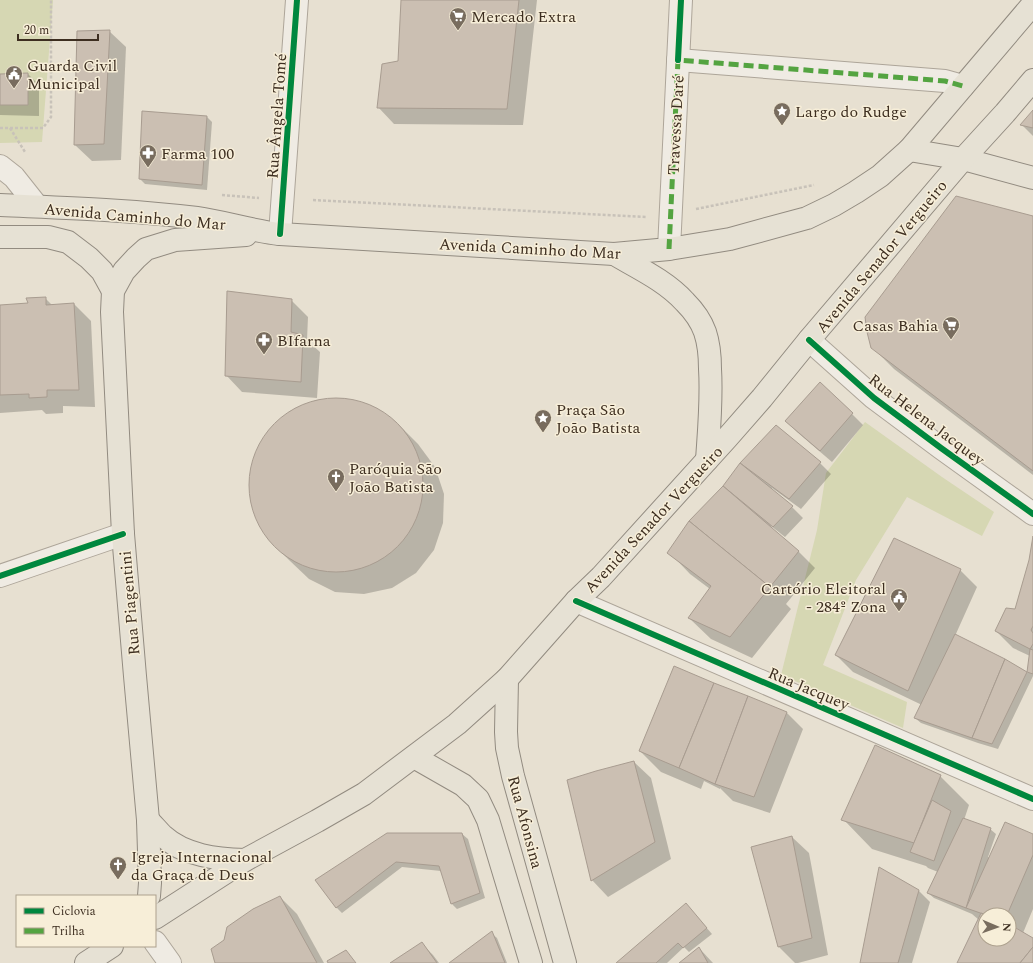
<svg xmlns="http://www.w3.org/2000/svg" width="1033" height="963" font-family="Spectral,serif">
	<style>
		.green { fill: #d6d7b3 }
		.shadow { fill: #0003; fill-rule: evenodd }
		.building { fill: #cbbfb2; stroke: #a89c90 }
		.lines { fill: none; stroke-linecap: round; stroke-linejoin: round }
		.minor-casing { stroke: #ada599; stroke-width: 24 }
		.major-casing { stroke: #928b80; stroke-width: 24 }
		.path { stroke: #c8c2b9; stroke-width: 2.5; stroke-dasharray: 3 2; stroke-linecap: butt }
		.minor { stroke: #efebe3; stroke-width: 22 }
		.major { stroke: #e6e1d4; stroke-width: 22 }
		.quiet { stroke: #54a441; stroke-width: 5; stroke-dasharray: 10 5; stroke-linecap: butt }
		.cycleway-casing { stroke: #f7eed8; stroke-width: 8 }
		.cycleway { stroke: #00873e; stroke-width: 6 }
		.labels { text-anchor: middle; stroke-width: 3; stroke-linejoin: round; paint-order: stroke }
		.poi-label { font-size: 16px; fill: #3d2e20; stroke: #f7eed8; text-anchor: start }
		.street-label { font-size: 16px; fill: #3d2e20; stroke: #f7eed8 }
	</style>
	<rect width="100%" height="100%" fill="#e7e0d1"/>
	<g class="green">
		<polygon points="0,0 53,0 42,142 0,143"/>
		<polygon points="865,422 942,477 994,512 982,536 907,497 856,580 823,665 907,702 903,728 781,675 817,530 826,473"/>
	</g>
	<g class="shadow">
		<polygon points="402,0 537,0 523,125 394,124 378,107 399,62"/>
		<polygon points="109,31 126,47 121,160 92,161 75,145"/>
		<polygon points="28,74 39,85 39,116 0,115 0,75"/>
		<polygon points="1033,111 1033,136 1022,125"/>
		<polygon points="207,117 212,122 207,190 145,184 140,179"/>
		<polygon points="1033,217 1033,475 894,369 872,347"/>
		<polygon points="45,298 53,306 74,304 91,321 95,407 63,406 63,413 46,414 42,410 0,413 0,306 29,304"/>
		<polygon points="291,300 308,317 307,340 320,352 317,398 242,392 226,375"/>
		<polygon points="344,398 372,406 396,422 418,444 435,467 444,494 443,523 434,550 416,573 392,588 364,594 335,592 309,579 289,560 267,538 254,512 249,484 254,456 268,431 290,411 316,400"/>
		<polygon points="852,414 863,425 832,462 797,432 786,421"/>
		<polygon points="741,463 820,463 831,474 801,509 772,488 771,490 792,507 803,518 785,537 771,526 770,528 798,551 815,568 786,604 791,609 752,658 711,639 689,618 710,589 690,574 669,552 690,521 724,487"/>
		<polygon points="1033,542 1033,676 998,749 978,743 921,723 915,718 922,705 853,672 836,655 960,570 977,587 955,636 1005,660 1028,673 1030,656 1013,648 996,631 1015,610 1030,560"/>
		<polygon points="747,697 787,713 803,729 770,813 733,801 720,788 720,789 704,781 701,789 661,772 640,751"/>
		<polygon points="634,762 651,778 671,859 608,897 592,880"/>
		<path d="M940,776L969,805L964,820L990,829L996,834L988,857L990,858L1033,835V909L1023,933L1033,940V963H959L979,920L972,914L934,898L928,893L938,872L928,868L926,866L872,849L843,819ZM985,915H1009V939H985Z"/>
		<polygon points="462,834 468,839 485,898 457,909 452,904 441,871 402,867 342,913 337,908 317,880"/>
		<polygon points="792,837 809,853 828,955 798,963 795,963 779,947 752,847"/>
		<polygon points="919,891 930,902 912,963 861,963"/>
		<polygon points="280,897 297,914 324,963 216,963 214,961 212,950"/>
		<polygon points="691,910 712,934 689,952 684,947 667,963 618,963"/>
		<polygon points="491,933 497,938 507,963 451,963"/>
		<polygon points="422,944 433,955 439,963 391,963"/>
		<polygon points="699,948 713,963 681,963"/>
	</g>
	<g class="building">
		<polygon points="401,0 519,0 507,109 377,108 382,64 398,61"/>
		<polygon points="110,30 104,144 74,145 77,31"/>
		<polygon points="28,73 28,105 0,105 0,74"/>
		<polygon points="1033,110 1033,128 1020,125"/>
		<polygon points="142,111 207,116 202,185 139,179"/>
		<polygon points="956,196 1033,216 1033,471 871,348 867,332 865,317"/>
		<polygon points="227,291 292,299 291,332 303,335 301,382 225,376"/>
		<polygon points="46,297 46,305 74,303 79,390 47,390 47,397 29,398 29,394 0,395 0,305 28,303 26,298"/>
		<polygon points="820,382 853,413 820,451 785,421"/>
		<circle cx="336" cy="485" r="87"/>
		<polygon points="776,425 821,462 789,499 740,463"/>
		<polygon points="740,463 793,506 773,527 723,486"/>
		<polygon points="723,486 799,551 770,587 689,521"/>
		<polygon points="689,521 770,587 730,637 688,618 711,586 667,553"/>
		<polygon points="1033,536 1033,626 1031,630 1033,633 1033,644 1030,649 995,631 1006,608 1015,609 1029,560"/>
		<polygon points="894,538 961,569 908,691 835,655"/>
		<polygon points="955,634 1005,659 972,738 914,718"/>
		<polygon points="1030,649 1033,650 1033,674 1027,672"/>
		<polygon points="1005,659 1027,672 992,744 972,738"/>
		<polygon points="674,666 714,683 679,768 639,751"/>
		<polygon points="714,683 748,696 715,784 679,768"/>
		<polygon points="748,696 787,712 754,797 715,784"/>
		<polygon points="875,745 941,775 914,843 841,820"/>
		<polygon points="634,761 655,842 591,881 567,780 596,771"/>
		<polygon points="932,800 951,811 934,861 910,852"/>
		<polygon points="963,818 991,828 966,908 927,893"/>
		<polygon points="1005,822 1033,834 1033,855 1007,915 986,915 966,908"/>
		<polygon points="387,833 462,833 480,893 451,904 439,866 396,862 336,908 315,880"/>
		<polygon points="792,836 812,938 778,947 751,847"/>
		<polygon points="879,867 919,890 898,963 860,963"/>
		<polygon points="280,896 317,963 215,963 211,949 224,940 227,927 253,909"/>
		<polygon points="686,903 707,928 683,948 678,943 656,963 616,963"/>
		<polygon points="981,913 986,915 985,939 1009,939 1009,924 1033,938 1033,947 1020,963 957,963"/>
		<polygon points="492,931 505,963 449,963"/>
		<polygon points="422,942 437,963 390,963"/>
		<polygon points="699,947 708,963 679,963"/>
		<polygon points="1033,947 1033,963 1020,963"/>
		<polygon points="346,950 356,963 328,963 327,961"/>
	</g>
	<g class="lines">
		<g class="minor-casing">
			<g id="minor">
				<polyline points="678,60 945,81 963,86"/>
				<polyline points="0,166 14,177 37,206"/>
				<polyline points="280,234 297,0"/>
				<polyline points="669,249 681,0"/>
				<polyline points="809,340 874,398 941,448 1033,514"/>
				<polyline points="0,576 123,534"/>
				<polyline points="576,601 1033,799"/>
				<polyline points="155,942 170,963"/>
			</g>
		</g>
		<g class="major-casing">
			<g id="major">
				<polyline points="909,150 963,159 1033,178"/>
				<path d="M0,205C66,208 132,210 197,218C225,222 252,231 280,234L614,254L669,249L730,239L807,218L834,205L856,192L880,176L909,150L1033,4"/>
				<polyline points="0,237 48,237 68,242 89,258 102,271 113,291"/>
				<path d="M614,254C638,268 666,281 685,302C693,310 701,321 705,332C709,344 710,357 710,369C712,399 709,430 707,460"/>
				<polyline points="507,679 506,732 507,748 513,776 565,963"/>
				<polyline points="414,757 463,785 478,799 488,820 531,963"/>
				<path d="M148,820C153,825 158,831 163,836C185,856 217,859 245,860"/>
				<polyline points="149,896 150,883 148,820 135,676 123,534 112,312 113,291 124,271 136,258 146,249 175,240 246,235"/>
				<polyline points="155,918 245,860 317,821 364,794 457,724 507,679 576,601 601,577 727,438 762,398 809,340 963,159 1005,113 1033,80"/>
				<polyline points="86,963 112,946"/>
			</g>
		</g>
		<g class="path">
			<polyline points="0,128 43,128 51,117 51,0"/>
			<polyline points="10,128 25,152"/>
			<polyline points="222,195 259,198"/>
			<polyline points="313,200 647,217"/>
			<polyline points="696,209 814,185"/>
		</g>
		<use href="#minor" class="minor"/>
		<use href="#major" class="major"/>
		<polyline class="quiet" points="669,249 678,60 945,81 963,86"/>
		<g class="cycleway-casing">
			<g id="cycleway">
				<polyline points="678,60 681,0"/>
				<polyline points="280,234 297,0"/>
				<polyline points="809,340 874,398 941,448 1033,514"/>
				<polyline points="0,576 123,534"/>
				<polyline points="576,601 1033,799"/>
			</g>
		</g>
		<use href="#cycleway" class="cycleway"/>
	</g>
	<defs>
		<g id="supermarket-pin" transform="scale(0.9)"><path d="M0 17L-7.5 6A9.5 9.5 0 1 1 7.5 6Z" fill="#786c5e" stroke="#f7eed8"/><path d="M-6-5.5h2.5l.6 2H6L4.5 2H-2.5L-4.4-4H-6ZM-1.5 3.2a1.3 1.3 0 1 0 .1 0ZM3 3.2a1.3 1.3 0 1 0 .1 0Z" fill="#fff"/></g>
		<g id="civic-pin" transform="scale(0.9)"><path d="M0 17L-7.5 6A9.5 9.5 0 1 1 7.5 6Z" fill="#786c5e" stroke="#f7eed8"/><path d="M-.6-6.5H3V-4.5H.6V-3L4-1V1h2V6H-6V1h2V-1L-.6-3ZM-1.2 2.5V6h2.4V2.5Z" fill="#fff"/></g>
		<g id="sight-pin" transform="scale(0.9)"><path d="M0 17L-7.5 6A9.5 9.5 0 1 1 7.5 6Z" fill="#786c5e" stroke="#f7eed8"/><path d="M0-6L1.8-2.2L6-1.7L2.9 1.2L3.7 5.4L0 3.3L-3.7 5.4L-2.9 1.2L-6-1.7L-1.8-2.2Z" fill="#fff"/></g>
		<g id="pharmacy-pin" transform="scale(0.9)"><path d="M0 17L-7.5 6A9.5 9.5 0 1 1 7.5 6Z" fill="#786c5e" stroke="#f7eed8"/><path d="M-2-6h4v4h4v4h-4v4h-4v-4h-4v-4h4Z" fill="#fff"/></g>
		<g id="church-pin" transform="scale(0.9)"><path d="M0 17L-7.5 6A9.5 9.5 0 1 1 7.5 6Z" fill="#786c5e" stroke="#f7eed8"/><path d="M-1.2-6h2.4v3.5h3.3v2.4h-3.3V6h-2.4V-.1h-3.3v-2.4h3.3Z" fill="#fff"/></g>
	</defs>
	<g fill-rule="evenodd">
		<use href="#supermarket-pin" x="458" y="16"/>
		<use href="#civic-pin" x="14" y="74"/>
		<use href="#sight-pin" x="782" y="111"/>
		<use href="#pharmacy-pin" x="148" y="153"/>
		<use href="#supermarket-pin" x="951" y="325"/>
		<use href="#pharmacy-pin" x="264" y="340"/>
		<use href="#sight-pin" x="543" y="418"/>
		<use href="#church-pin" x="336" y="477"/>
		<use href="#civic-pin" x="899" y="597"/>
		<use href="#church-pin" x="118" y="865"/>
	</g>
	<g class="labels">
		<g class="poi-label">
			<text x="471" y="22">Mercado Extra</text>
			<text x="27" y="71">Guarda Civil<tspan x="27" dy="18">Municipal</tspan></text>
			<text x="795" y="117">Largo do Rudge</text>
			<text x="161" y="159">Farma 100</text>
			<text x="938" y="331" text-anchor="end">Casas Bahia</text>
			<text x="277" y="346">BIfarna</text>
			<text x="556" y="415">Praça São<tspan x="556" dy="18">João Batista</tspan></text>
			<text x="349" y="474">Paróquia São<tspan x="349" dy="18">João Batista</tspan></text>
			<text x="886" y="594" text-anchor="end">Cartório Eleitoral<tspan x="886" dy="18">- 284º Zona</tspan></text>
			<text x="131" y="862">Igreja Internacional<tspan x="131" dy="18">da Graça de Deus</tspan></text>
		</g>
		<g class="street-label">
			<text transform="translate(276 116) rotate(-86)" y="6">Rua Ângela Tomé</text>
			<text transform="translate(675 125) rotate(-87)" y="6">Travessa Daré</text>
			<text transform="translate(135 216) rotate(5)" y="6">Avenida Caminho do Mar</text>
			<text transform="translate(530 248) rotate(3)" y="6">Avenida Caminho do Mar</text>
			<text transform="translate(881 256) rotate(-50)" y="6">Avenida Senador Vergueiro</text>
			<text transform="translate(927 419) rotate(37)" y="6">Rua Helena Jacquey</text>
			<text transform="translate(653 519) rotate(-47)" y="6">Avenida Senador Vergueiro</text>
			<text transform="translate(129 603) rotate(-95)" y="6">Rua Piagentini</text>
			<text transform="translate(809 688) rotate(23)" y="6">Rua Jacquey</text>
			<text transform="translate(526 822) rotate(75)" y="6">Rua Afonsina</text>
		</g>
	</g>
	<rect x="16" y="895" width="140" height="52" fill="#f7eed8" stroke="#ada18e"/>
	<rect x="24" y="908" width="20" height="6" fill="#00873e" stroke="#ada18e"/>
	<text x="52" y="915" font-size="12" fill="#3d2e20">Ciclovia</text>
	<rect x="24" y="928" width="20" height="6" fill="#54a441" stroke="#ada18e"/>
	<text x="52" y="935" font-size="12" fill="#3d2e20">Trilha</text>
	<g transform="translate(997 927) rotate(92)"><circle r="19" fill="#f7eed8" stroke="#ada18e"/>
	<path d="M0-3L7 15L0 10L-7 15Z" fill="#786c5e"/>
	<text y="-6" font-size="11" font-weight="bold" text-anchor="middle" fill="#3d2e20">N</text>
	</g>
	<path d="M18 34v6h80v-6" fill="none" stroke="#3d2e20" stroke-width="2"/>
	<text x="24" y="34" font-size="12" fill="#3d2e20" stroke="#f7eed8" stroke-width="3" paint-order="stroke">20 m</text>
</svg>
